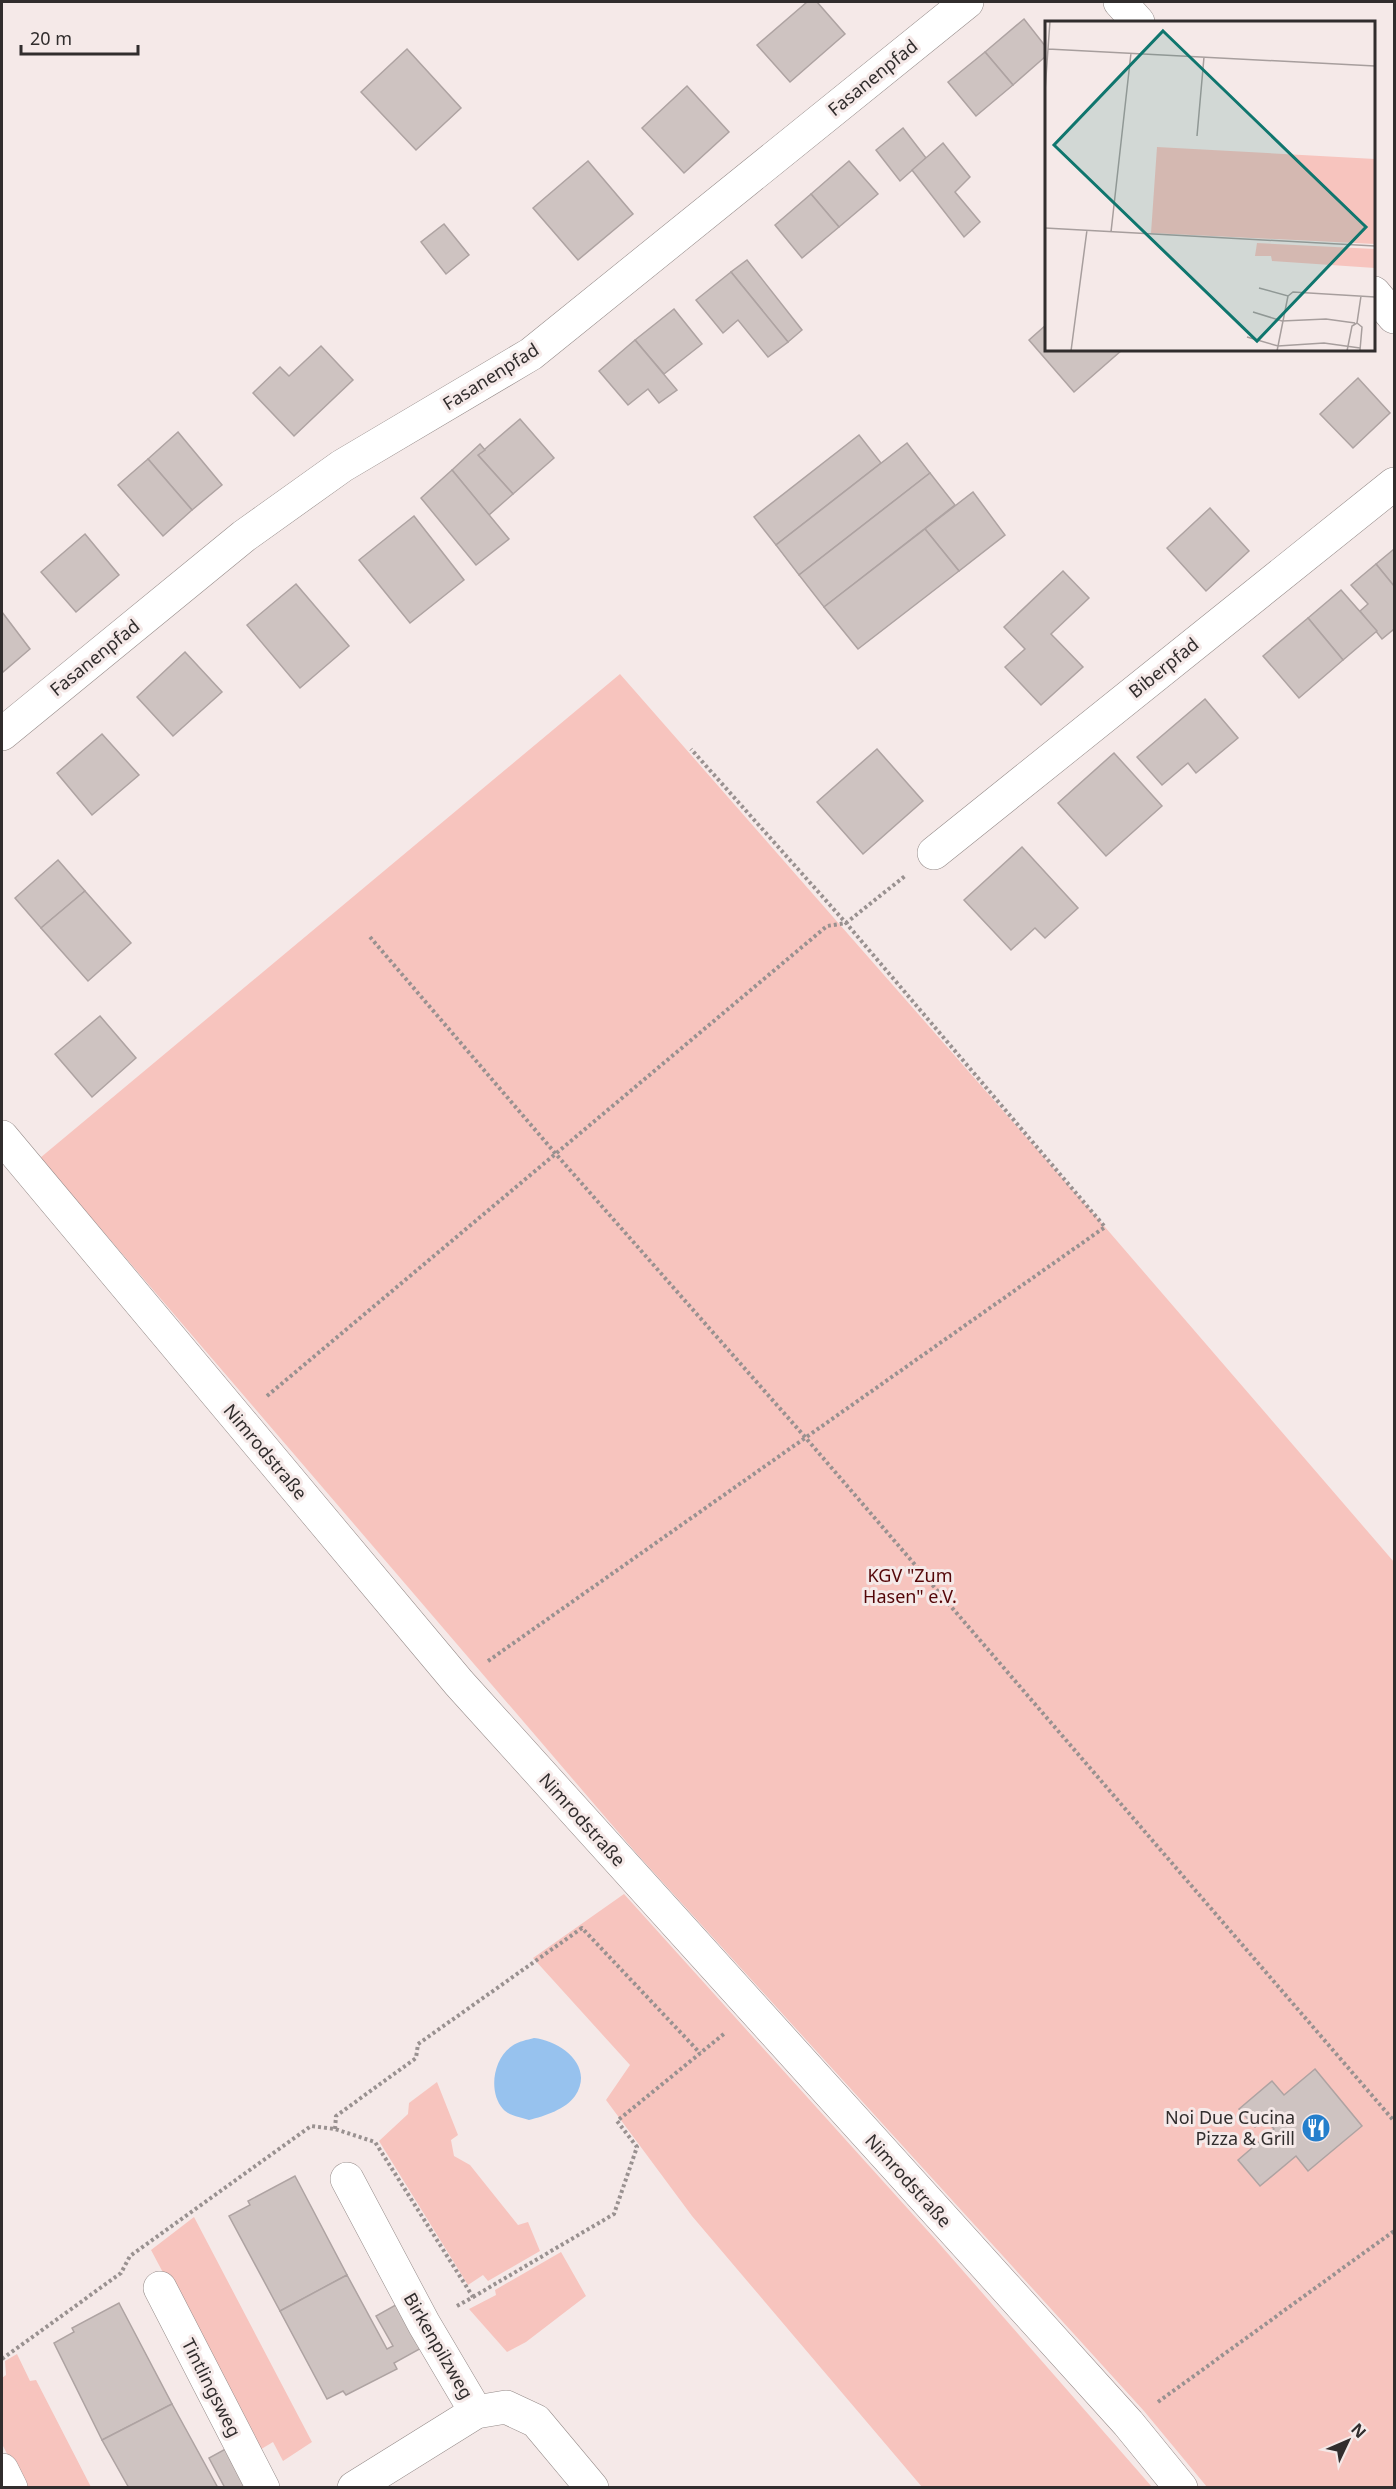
<svg xmlns="http://www.w3.org/2000/svg" width="1396" height="2489" font-family="'Noto Sans',sans-serif">
	<style>
		.green { fill: #f7c4be }
		.water { fill: #97c2ee }
		.building { fill: #cec3c1; stroke: #aea3a2; stroke-width: 1.5 }
		.lines { fill: none; stroke-linecap: round; stroke-linejoin: round }
		.street-casing { stroke: #958b89; stroke-width: 34 }
		.path { stroke: #999190; stroke-width: 4; stroke-dasharray: 3 3; stroke-linecap: butt }
		.street { stroke: #fff; stroke-width: 33 }
		.labels { text-anchor: middle; stroke-width: 6; stroke-linejoin: round; paint-order: stroke }
		.street-label { font-size: 18px; fill: #312d2d; stroke: #f5e9e8 }
		.park-label { font-size: 18px; fill: #540608; stroke: #f5e9e8 }
		.poi-label { font-size: 18px; fill: #312d2d; stroke: #f5e9e8; text-anchor: end }
		.inset-road { fill: none; stroke: #a79e9d; stroke-width: 1.5 }
		.view { fill: #0f766e; fill-opacity: 0.15; stroke: #0f766e; stroke-width: 3 }
		.inset-edge { fill: none; stroke: #312d2d; stroke-width: 3 }
	</style>
	<rect width="100%" height="100%" fill="#f5e9e8"/>
	<g class="green">
		<polygon points="620,674 1105,1227 1394,1562 1394,2487 1207,2487 1144,2411 637,1854 40,1158"/>
		<polygon points="624,1894 936,2240 1152,2487 922,2487 692,2216 606,2100 630,2065 533,1958"/>
		<polygon points="437,2082 458,2135 451,2140 454,2156 470,2165 518,2225 528,2222 540,2251 488,2281 483,2275 468,2285 379,2141 408,2114 409,2103"/>
		<polygon points="194,2217 312,2442 283,2461 273,2442 258,2451 151,2250"/>
		<polygon points="561,2252 586,2296 526,2342 507,2352 469,2309 496,2295 495,2290"/>
		<polygon points="17,2354 30,2381 36,2380 91,2487 24,2487 2,2444 2,2378 6,2375 5,2361"/>
	</g>
	<path class="water" d="M534,2038C561,2041 595,2066 575,2096C566,2109 545,2116 529,2120C521,2117 509,2116 503,2109C488,2092 493,2059 512,2046C519,2041 527,2040 534,2038Z"/>
	<g class="building">
		<polygon points="807,2 817,2 845,34 790,82 757,45"/>
		<polygon points="1024,19 1046,47 1046,56 1013,85 985,52"/>
		<polygon points="407,49 461,108 416,150 361,92"/>
		<polygon points="985,52 1013,85 976,116 948,82"/>
		<polygon points="687,86 729,132 684,173 642,128"/>
		<polygon points="903,128 926,158 900,181 876,150"/>
		<polygon points="943,143 970,177 955,192 980,222 964,237 912,170"/>
		<polygon points="588,161 633,214 578,260 533,208"/>
		<polygon points="849,161 878,194 839,227 811,194"/>
		<polygon points="811,194 839,227 802,258 775,225"/>
		<polygon points="444,224 469,255 446,274 421,242"/>
		<polygon points="747,260 802,330 788,342 731,272"/>
		<polygon points="731,272 788,342 768,357 738,320 723,333 696,300"/>
		<polygon points="674,309 702,344 664,374 635,340"/>
		<polygon points="1046,325 1046,350 1122,350 1074,392 1029,340"/>
		<polygon points="635,340 677,390 659,403 648,389 628,405 599,371"/>
		<polygon points="321,346 353,380 294,436 253,393 280,367 289,376"/>
		<polygon points="1358,378 1390,413 1353,448 1320,414"/>
		<polygon points="520,419 554,458 513,494 478,455"/>
		<polygon points="178,432 222,485 192,510 148,459"/>
		<polygon points="859,435 881,463 776,545 754,517"/>
		<polygon points="907,443 930,473 799,575 776,545"/>
		<polygon points="480,444 485,450 478,455 513,494 489,515 452,470"/>
		<polygon points="148,459 192,510 163,536 118,485"/>
		<polygon points="452,470 509,539 476,565 421,498"/>
		<polygon points="930,473 955,505 824,607 799,575"/>
		<polygon points="973,492 1005,535 959,571 925,529"/>
		<polygon points="1210,508 1249,551 1206,591 1167,548"/>
		<polygon points="414,516 464,580 410,623 359,560"/>
		<polygon points="925,529 959,571 858,649 824,607"/>
		<polygon points="85,534 119,575 76,612 41,572"/>
		<polygon points="1394,549 1394,586 1376,564"/>
		<polygon points="1376,564 1394,586 1394,632 1393,630 1382,639 1360,611 1368,604 1351,585"/>
		<polygon points="1063,571 1089,598 1051,634 1083,667 1041,705 1005,667 1025,649 1004,627"/>
		<polygon points="296,584 349,646 300,688 247,625"/>
		<polygon points="1341,590 1377,631 1343,660 1308,618"/>
		<polygon points="2,612 30,649 3,672 2,670"/>
		<polygon points="1308,618 1343,660 1299,698 1263,656"/>
		<polygon points="185,652 222,692 173,736 137,697"/>
		<polygon points="1205,699 1238,738 1196,773 1188,763 1162,785 1137,757"/>
		<polygon points="102,734 139,775 92,815 57,773"/>
		<polygon points="877,749 923,801 863,854 817,802"/>
		<polygon points="1114,753 1162,806 1106,856 1058,803"/>
		<polygon points="1022,847 1078,908 1045,938 1035,928 1011,950 964,900"/>
		<polygon points="58,860 85,891 41,928 15,898"/>
		<polygon points="85,891 131,943 88,981 41,928"/>
		<polygon points="100,1016 136,1058 92,1097 55,1054"/>
		<polygon points="1315,2069 1362,2126 1308,2171 1296,2156 1260,2186 1238,2160 1274,2129 1265,2119 1255,2127 1239,2109 1272,2081 1284,2095"/>
		<polygon points="295,2176 347,2275 280,2311 229,2216 250,2205 248,2201"/>
		<polygon points="347,2275 387,2349 393,2346 376,2316 401,2302 425,2346 394,2363 397,2369 346,2395 343,2391 327,2399 280,2311"/>
		<polygon points="119,2303 172,2404 102,2440 54,2343 74,2332 72,2328"/>
		<polygon points="172,2404 218,2488 129,2488 102,2440"/>
		<polygon points="231,2446 254,2488 225,2488 209,2458"/>
	</g>
	<g class="lines">
		<g class="street-casing">
			<g id="street">
				<polyline points="1120,2 1138,22"/>
				<polyline points="1374,293 1394,317"/>
				<polyline points="2,734 244,536 342,466 531,354 967,2"/>
				<polyline points="934,853 1394,484"/>
				<polyline points="2,1137 459,1683 1128,2423 1181,2488"/>
				<polyline points="347,2179 424,2324 476,2412"/>
				<polyline points="160,2288 263,2488"/>
				<polyline points="2,2470 11,2488"/>
				<polyline points="354,2488 476,2412 506,2407 536,2421 592,2488"/>
			</g>
		</g>
		<g class="path">
			<polyline points="370,937 555,1153 805,1437 1394,2121"/>
			<polyline points="267,1396 827,926 846,923 905,876"/>
			<polyline points="488,1661 1105,1227 846,923 691,749"/>
			<polyline points="335,2129 336,2116 416,2058 418,2044 582,1928 700,2053"/>
			<polyline points="473,2297 614,2214 637,2147 617,2121 725,2033"/>
			<polyline points="2,2359 121,2273 130,2256 311,2126 335,2129 375,2142 473,2297 457,2306"/>
			<polyline points="1158,2402 1394,2231"/>
		</g>
		<use href="#street" class="street"/>
	</g>
	<defs>
		<g id="restaurant-disc" transform="scale(1.5)"><circle r="9.5" fill="#257fcc" stroke="#f5e9e8"/><path d="M-5-6h1v4h1v-4h1v4h1v-4h1v5L-1.5 .5V6h-2V.5L-5-1ZM5-6V6H3V1.5H1.5Q1.5-4 5-6Z" fill="#fff"/></g>
	</defs>
	<g fill-rule="evenodd">
		<use href="#restaurant-disc" x="1316" y="2128"/>
	</g>
	<g class="labels">
		<g class="street-label">
			<text transform="translate(873 78) rotate(-39)" y="6">Fasanenpfad</text>
			<text transform="translate(491 377) rotate(-32)" y="6">Fasanenpfad</text>
			<text transform="translate(95 658) rotate(-39)" y="6">Fasanenpfad</text>
			<text transform="translate(1164 668) rotate(-39)" y="6">Biberpfad</text>
			<text transform="translate(265 1452) rotate(50)" y="6">Nimrodstraße</text>
			<text transform="translate(582 1820) rotate(48)" y="6">Nimrodstraße</text>
			<text transform="translate(908 2181) rotate(48)" y="6">Nimrodstraße</text>
			<text transform="translate(438 2346) rotate(60)" y="6">Birkenpilzweg</text>
			<text transform="translate(211 2388) rotate(63)" y="6">Tintlingsweg</text>
		</g>
		<g class="park-label">
			<text x="910" y="1582">KGV "Zum<tspan x="910" dy="21">Hasen" e.V.</tspan></text>
		</g>
		<g class="poi-label">
			<text x="1295" y="2124">Noi Due Cucina<tspan x="1295" dy="21">Pizza &amp; Grill</tspan></text>
		</g>
	</g>
	<g transform="translate(1045 21)">
		<rect width="330" height="330" fill="#f5e9e8"/>
		<path d="M112,126L330,138V223L106,212ZM212,222L330,228V247L227,240L226,235H210Z" fill="#f7c4be"/>
		<path class="inset-road" d="M3,28L330,45M0,70L5,0M152,115L159,36M0,207L330,225M66,211L86,32M214,267L243,275L248,271L330,276M208,291L237,300L281,298L310,302M202,316L233,325L279,322L315,327M315,329L317,306L312,302L316,275M26,330L42,209M232,330L243,275M302,330L307,305L312,302"/>
		<path class="view" d="M118,10L321,206L212,320L9,124Z"/>
		<rect width="330" height="330" class="inset-edge"/>
	</g>
	<rect width="1396" height="2489" fill="none" stroke="#312d2d" stroke-width="6"/>
	<g transform="translate(1348 2441) rotate(46)" stroke="#f5e9e8" stroke-width="4.5" paint-order="stroke">
	<path d="M0-4.5L10 22L0 15L-10 22Z" fill="#312d2d"/>
	<text y="-9" font-size="16" font-weight="bold" text-anchor="middle" fill="#312d2d">N</text>
	</g>
	<path d="M21 45v9h117v-9" fill="none" stroke="#312d2d" stroke-width="3"/>
	<text x="30" y="45" font-size="18" fill="#312d2d" stroke="#f5e9e8" stroke-width="4.5" paint-order="stroke">20 m</text>
</svg>
